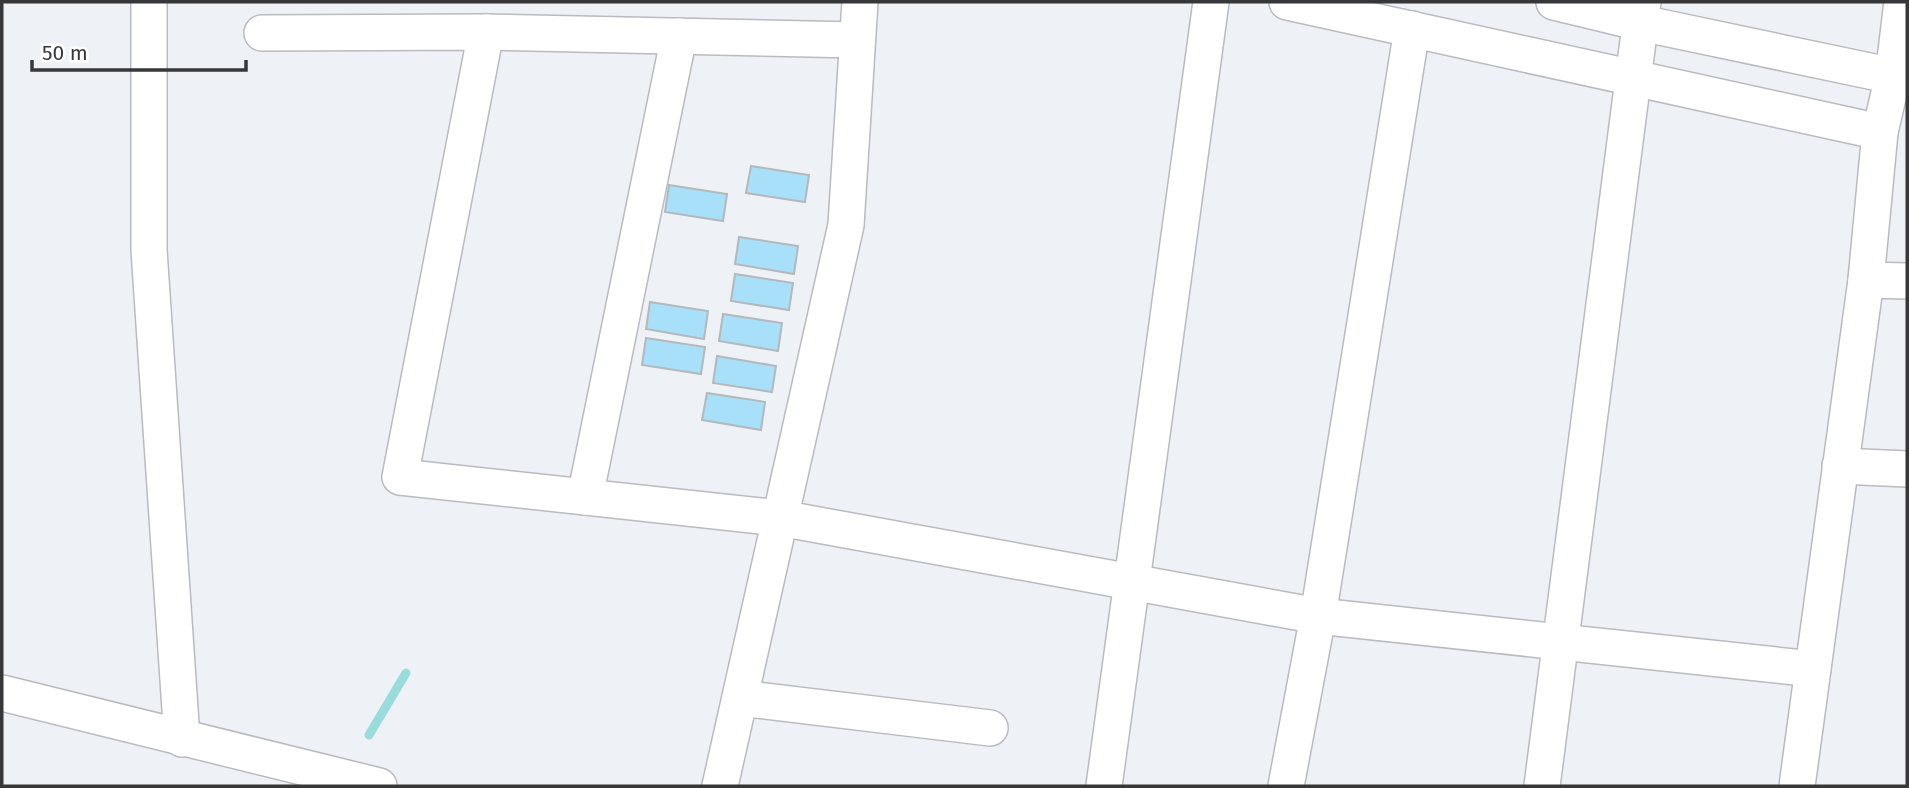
<svg xmlns="http://www.w3.org/2000/svg" width="1909" height="788" font-family="'Fira Sans',sans-serif">
	<style>
		.lines { fill: none; stroke-linecap: round; stroke-linejoin: round }
		.stream { stroke: #99dcdc; stroke-width: 9 }
		.building { fill: #a8e0fa; stroke: #b3b8bb; stroke-width: 2 }
		.street-casing { stroke: #b8bbbf; stroke-width: 38 }
		.street { stroke: #fff; stroke-width: 35 }
	</style>
	<rect width="100%" height="100%" fill="#eef1f5"/>
	<g class="lines">
		<polyline class="stream" points="369,735 406,673"/>
	</g>
	<g class="building">
		<polygon points="751,166 809,175 805,202 746,193"/>
		<polygon points="669,185 727,194 723,221 665,212"/>
		<polygon points="739,237 798,246 794,274 735,264"/>
		<polygon points="735,274 793,283 789,310 731,301"/>
		<polygon points="650,302 708,311 704,339 646,329"/>
		<polygon points="723,314 782,323 778,351 719,341"/>
		<polygon points="646,338 705,347 701,374 642,365"/>
		<polygon points="717,356 776,366 772,392 713,383"/>
		<polygon points="707,393 765,402 761,430 702,420"/>
	</g>
	<g class="lines">
		<g class="street-casing">
			<g id="street">
				<polyline points="149,2 149,250 182,739"/>
				<polyline points="1287,2 1880,132"/>
				<polyline points="1554,2 1641,23 1893,76"/>
				<polyline points="486,32 400,477 780,518 1318,616 1813,669"/>
				<polyline points="262,33 486,32 857,40"/>
				<polyline points="1866,280 1907,281"/>
				<polyline points="1840,466 1907,469"/>
				<polyline points="585,497 679,36"/>
				<polyline points="2,693 379,786"/>
				<polyline points="740,698 990,728"/>
				<polyline points="720,786 846,225 860,2"/>
				<polyline points="1104,786 1211,2"/>
				<polyline points="1286,786 1318,616 1412,29"/>
				<polyline points="1542,786 1643,2"/>
				<polyline points="1797,786 1866,280 1880,132 1893,76 1902,2"/>
			</g>
		</g>
		<use href="#street" class="street"/>
	</g>
	<rect width="1909" height="788" fill="none" stroke="#363738" stroke-width="7"/>
	<path d="M32 60v10h214v-10" fill="none" stroke="#363738" stroke-width="3.5"/>
	<text x="42" y="60" font-size="21" fill="#363738" stroke="#ffffff" stroke-width="5" paint-order="stroke">50 m</text>
</svg>
